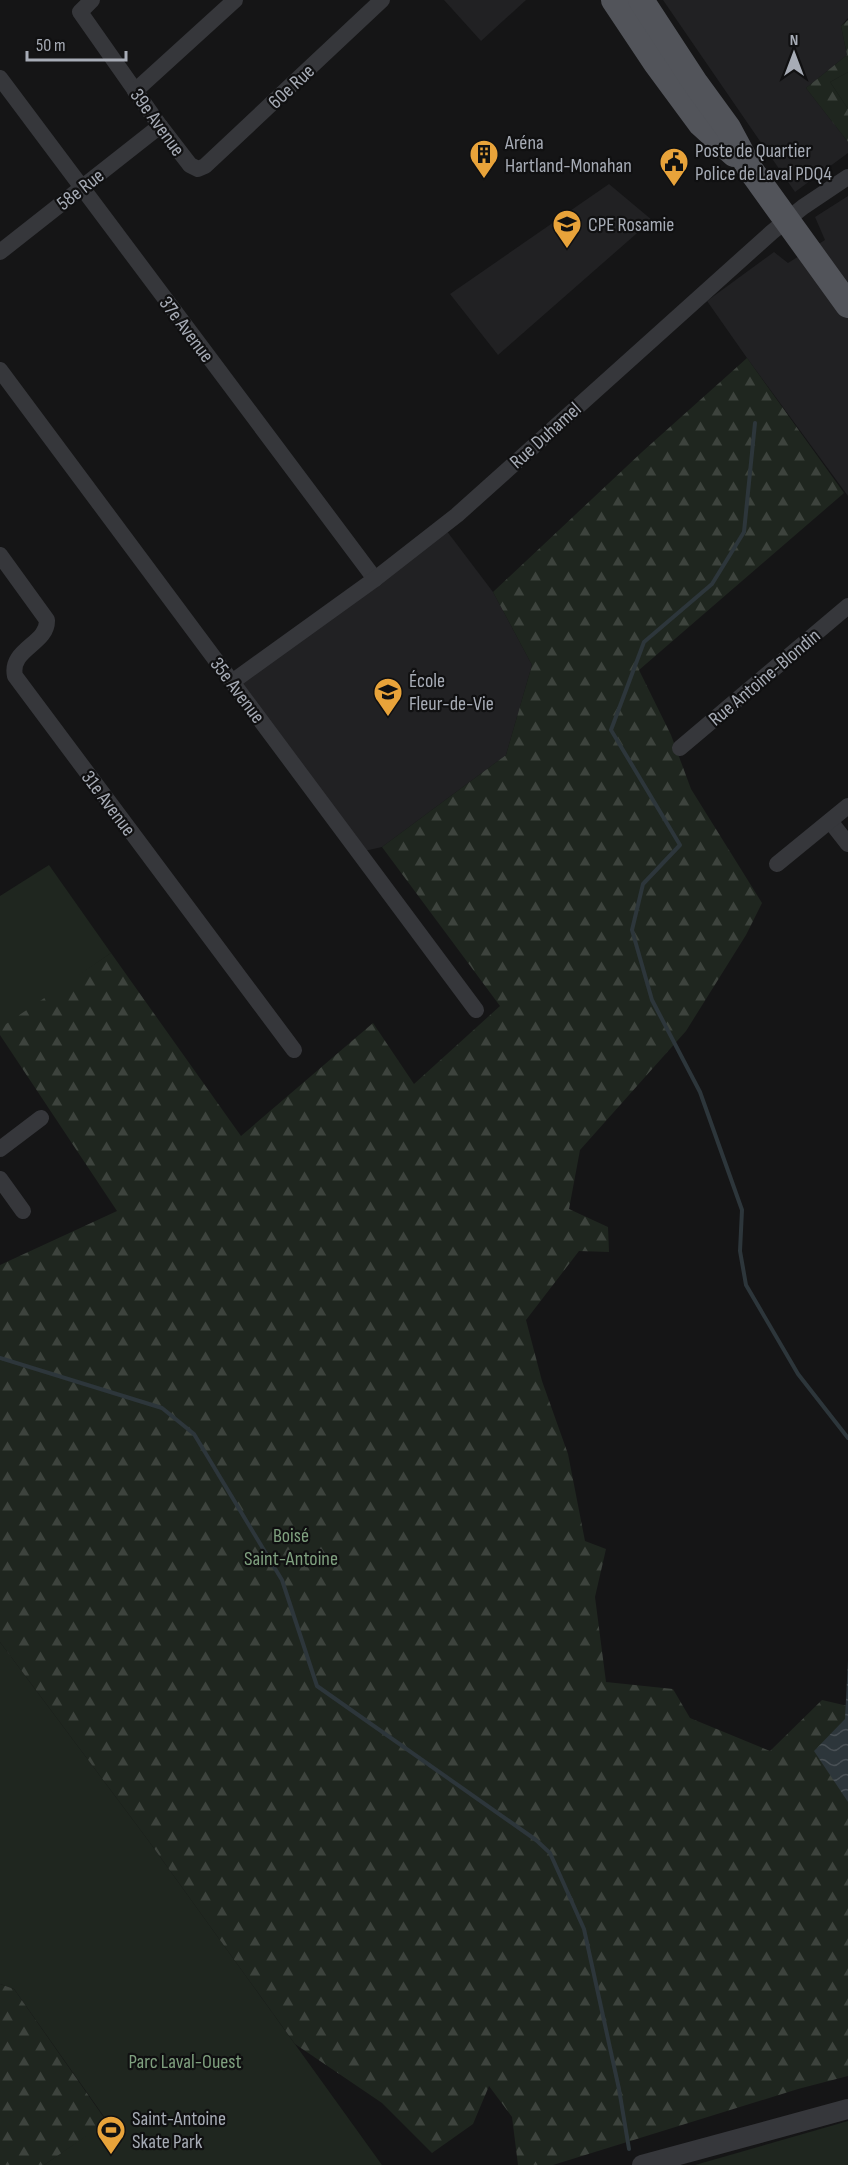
<svg xmlns="http://www.w3.org/2000/svg" width="848" height="2165" font-family="'Sofia Sans Condensed',sans-serif">
	<style>
		.built { fill: #212123 }
		.green { fill: #1f261f }
		.forest { fill: url(#forest-firs) }
		.water { fill: url(#water-waves) }
		.lines { fill: none; stroke-linecap: round; stroke-linejoin: round }
		.stream { stroke: #2d363b; stroke-width: 4 }
		.minor { stroke: #36373b; stroke-width: 16 }
		.tertiary { stroke: #36373b; stroke-width: 20 }
		.primary { stroke: #52545a; stroke-width: 26 }
		.labels { text-anchor: middle; stroke-width: 4.5; stroke-linejoin: round; paint-order: stroke }
		.street-label { font-size: 20px; fill: #a7acb6; stroke: #101011 }
		.poi-label { font-size: 20px; fill: #a7acb6; stroke: #101011; text-anchor: start }
		.park-label { font-size: 20px; fill: #7fa07f; stroke: #101011 }
	</style>
	<defs>
		<pattern id="forest-firs" width="22" height="20" patternUnits="userSpaceOnUse" patternTransform="scale(1.5)"><rect width="22" height="20" fill="#1f261f"/><path d="M5 1l3.5 6h-7zM16 11l3.5 6h-7z" fill="#3d433d"/></pattern>
		<pattern id="water-waves" width="16" height="10" patternUnits="userSpaceOnUse" patternTransform="scale(1.5)"><rect width="16" height="10" fill="#2d363b"/><path d="M0 5q4-4 8 0t8 0" fill="none" stroke="#495055"/></pattern>
	</defs>
	<rect width="100%" height="100%" fill="#151516"/>
	<g class="built">
		<polygon points="444,0 526,0 481,41"/>
		<polygon points="663,0 848,0 848,18 841,26 847,55 806,88 848,142 848,153 795,192"/>
		<polygon points="609,184 652,220 498,355 450,294"/>
		<polygon points="848,196 848,496 747,358 707,301 774,252 788,263 825,240 815,217"/>
		<polygon points="443,526 493,592 532,665 506,755 382,847 360,852 233,681"/>
	</g>
	<g class="green">
		<polygon points="848,72 848,109 830,82"/>
		<polygon points="49,865 111,953 0,1031 0,896"/>
		<polygon points="0,1642 148,1840 382,2165 44,2165 107,2121 14,1989 0,1984"/>
		<polygon points="848,2121 848,2165 695,2165"/>
	</g>
	<g class="forest">
		<polygon points="848,20 848,72 830,82 848,109 848,142 806,88 847,55 841,26"/>
		<polygon points="747,358 844,493 639,670 671,735 691,789 762,903 746,935 686,1031 580,1150 569,1209 608,1227 609,1252 579,1251 526,1320 542,1381 568,1454 585,1541 606,1549 595,1597 606,1682 673,1689 690,1718 770,1751 822,1700 848,1706 848,2076 798,2089 553,2165 518,2165 512,2117 489,2086 473,2124 432,2153 382,2103 295,2044 148,1840 0,1642 0,1265 117,1211 0,1035 0,1028 111,953 241,1136 373,1023 414,1084 500,1006 382,847 506,755 532,665 493,592 642,452"/>
		<polygon points="0,1984 14,1989 107,2122 44,2165 0,2165"/>
	</g>
	<polygon class="water" points="848,1660 848,1802 814,1751 845,1719"/>
	<g class="lines">
		<g class="stream">
			<polyline points="755,423 744,532 712,584 644,642 611,730 680,845 643,884 632,930 652,1000 700,1092 742,1210 740,1251 746,1285 798,1374 848,1438"/>
			<polyline points="0,1358 162,1408 194,1434 282,1580 317,1686 536,1840 550,1853 584,1929 619,2089 629,2149"/>
		</g>
		<g class="minor">
			<polyline points="92,0 80,12 160,126 190,165 198,169 205,166 382,0"/>
			<polyline points="0,78 375,579"/>
			<polyline points="135,91 235,0"/>
			<polyline points="0,252 160,126"/>
			<polyline points="0,370 476,1010"/>
			<path d="M0,555L47,620C48,644 9,649 15,676L294,1050"/>
			<polyline points="232,682 375,579 457,515 772,232 803,207 848,177"/>
			<polyline points="680,748 848,606"/>
			<polyline points="830,821 848,844"/>
			<polyline points="777,864 848,806"/>
			<polyline points="0,1149 41,1118"/>
			<polyline points="0,1179 23,1211"/>
		</g>
		<polyline class="tertiary" points="642,2165 848,2109"/>
		<g class="primary">
			<polyline points="614,0 656,63 701,124 734,154"/>
			<polyline points="641,0 696,84 728,128 750,169 848,305"/>
		</g>
	</g>
	<defs>
		<g id="building-pin" transform="scale(1.5)"><path d="M0 17L-7.5 6A9.5 9.5 0 1 1 7.5 6Z" fill="#e8a33a" stroke="#101011"/><path d="M-4-6H4V6H1V3H-1V6H-4ZM-2.5-4.3h1.7v1.8h-1.7ZM.8-4.3h1.7v1.8H.8ZM-2.5-1h1.7V.8h-1.7ZM.8-1h1.7V.8H.8Z" fill="#111"/></g>
		<g id="civic-pin" transform="scale(1.5)"><path d="M0 17L-7.5 6A9.5 9.5 0 1 1 7.5 6Z" fill="#e8a33a" stroke="#101011"/><path d="M-.6-6.5H3V-4.5H.6V-3L4-1V1h2V6H-6V1h2V-1L-.6-3ZM-1.2 2.5V6h2.4V2.5Z" fill="#111"/></g>
		<g id="school-pin" transform="scale(1.5)"><path d="M0 17L-7.5 6A9.5 9.5 0 1 1 7.5 6Z" fill="#e8a33a" stroke="#101011"/><path d="M0-5L7-2L0 1L-7-2ZM-4 1L0 2.5L4 1V4Q0 6-4 4Z" fill="#111"/></g>
		<g id="stadium-pin" transform="scale(1.5)"><path d="M0 17L-7.5 6A9.5 9.5 0 1 1 7.5 6Z" fill="#e8a33a" stroke="#101011"/><path d="M0-5a6.5 5 0 1 0 0 10a6.5 5 0 1 0 0-10ZM-3.5-1.8h7v3.6h-7Z" fill="#111"/></g>
	</defs>
	<g fill-rule="evenodd">
		<use href="#building-pin" x="484" y="154"/>
		<use href="#civic-pin" x="674" y="162"/>
		<use href="#school-pin" x="567" y="224"/>
		<use href="#school-pin" x="388" y="692"/>
		<use href="#stadium-pin" x="111" y="2130"/>
	</g>
	<g class="labels">
		<g class="street-label">
			<text transform="translate(291 86) rotate(-43)" y="7">60e Rue</text>
			<text transform="translate(158 122) rotate(54)" y="7">39e Avenue</text>
			<text transform="translate(80 189) rotate(-38)" y="7">58e Rue</text>
			<text transform="translate(187 329) rotate(53)" y="7">37e Avenue</text>
			<text transform="translate(545 435) rotate(-42)" y="7">Rue Duhamel</text>
			<text transform="translate(764 677) rotate(-40)" y="7">Rue Antoine-Blondin</text>
			<text transform="translate(238 690) rotate(53)" y="7">35e Avenue</text>
			<text transform="translate(109 803) rotate(53)" y="7">31e Avenue</text>
		</g>
		<g class="poi-label">
			<text x="505" y="149">Aréna<tspan x="505" dy="23">Hartland-Monahan</tspan></text>
			<text x="695" y="157">Poste de Quartier<tspan x="695" dy="23">Police de Laval PDQ4</tspan></text>
			<text x="588" y="231">CPE Rosamie</text>
			<text x="409" y="687">École<tspan x="409" dy="23">Fleur-de-Vie</tspan></text>
			<text x="132" y="2125">Saint-Antoine<tspan x="132" dy="23">Skate Park</tspan></text>
		</g>
		<g class="park-label">
			<text x="291" y="1542">Boisé<tspan x="291" dy="23">Saint-Antoine</tspan></text>
			<text x="185" y="2068">Parc Laval-Ouest</text>
		</g>
	</g>
	<g transform="translate(794 54)" stroke="#101011" stroke-width="4.5" paint-order="stroke">
	<path d="M0-4.5L10 22L0 15L-10 22Z" fill="#a7acb6"/>
	<text y="-9" font-size="16" font-weight="bold" text-anchor="middle" fill="#a7acb6">N</text>
	</g>
	<path d="M27 51v9h99v-9" fill="none" stroke="#a7acb6" stroke-width="3"/>
	<text x="36" y="51" font-size="18" fill="#a7acb6" stroke="#101011" stroke-width="4.5" paint-order="stroke">50 m</text>
</svg>
